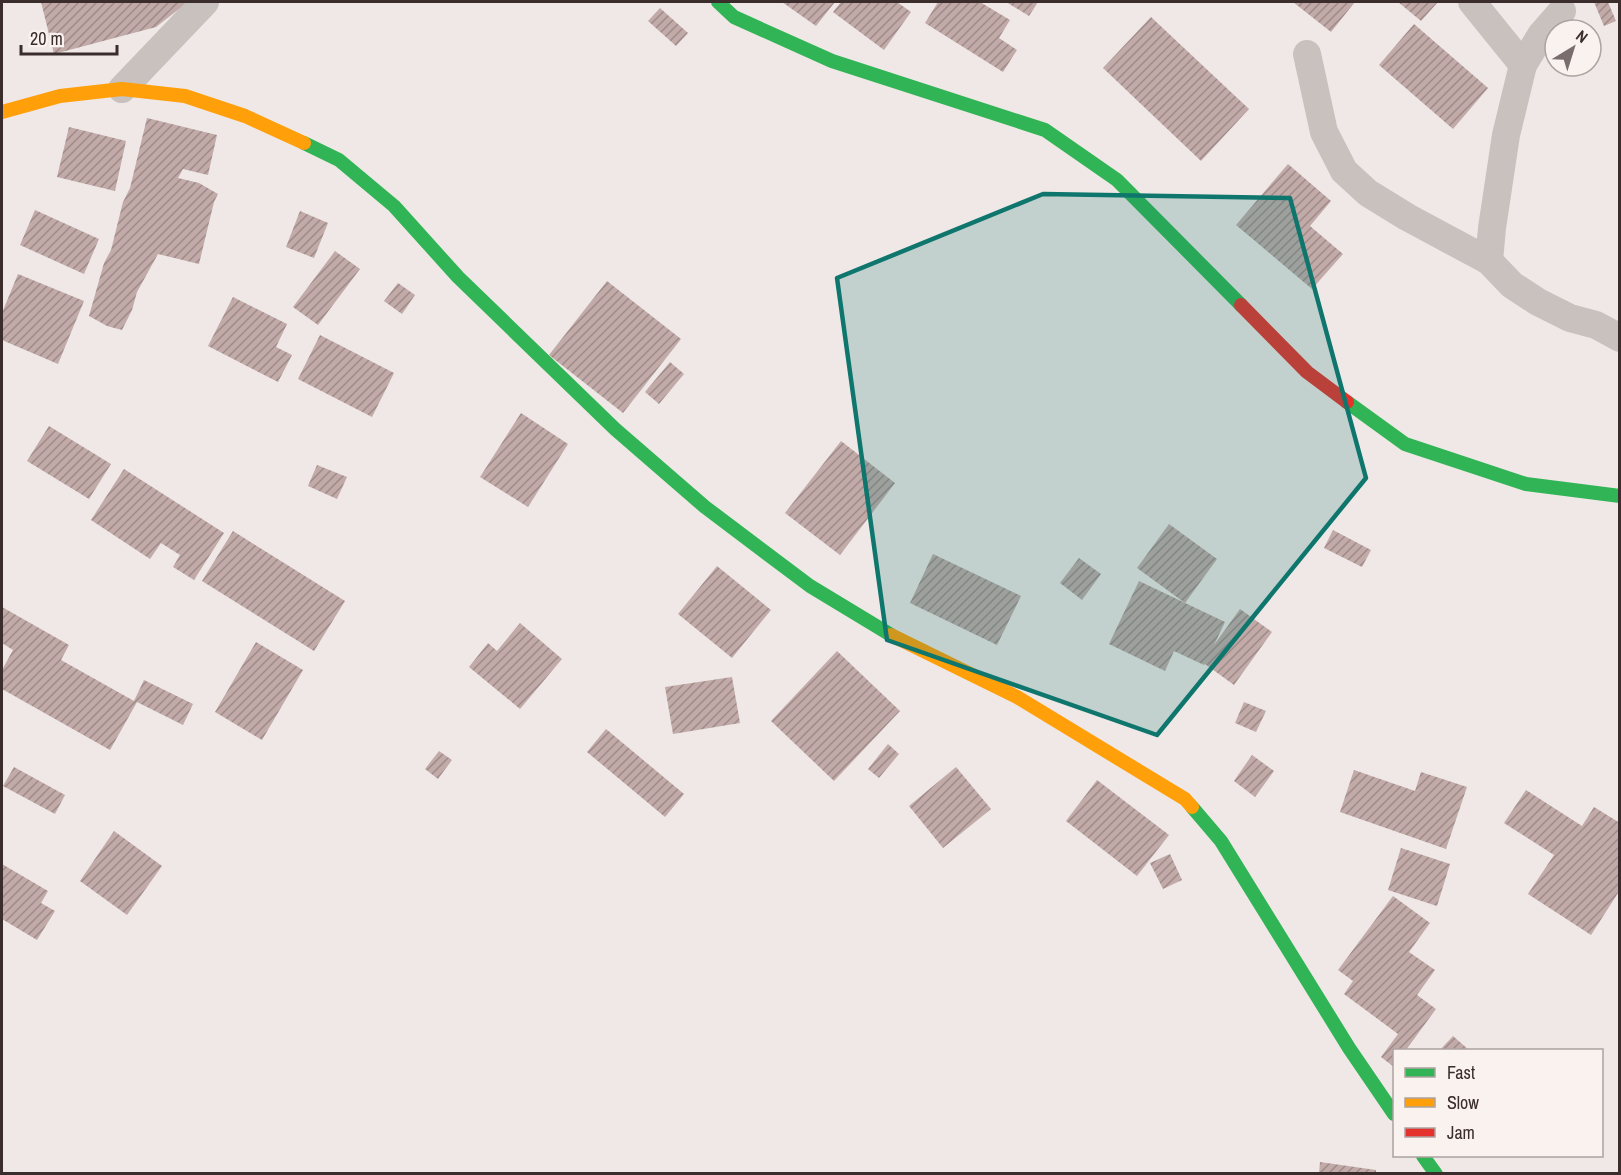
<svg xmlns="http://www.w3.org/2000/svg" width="1621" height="1175" font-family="'Archivo Narrow',sans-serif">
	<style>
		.building { fill: url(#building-hatch) }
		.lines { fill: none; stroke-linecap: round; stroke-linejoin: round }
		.street { stroke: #c9c1be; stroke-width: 28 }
		.fast { stroke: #30b455; stroke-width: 14 }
		.slow { stroke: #ff9f0a; stroke-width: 14 }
		.jam { stroke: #e5322d; stroke-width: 14 }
		.marked { fill: #0f766e; fill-opacity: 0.2; stroke: #0f766e; stroke-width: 4.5; stroke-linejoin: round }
	</style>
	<defs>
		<pattern id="building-hatch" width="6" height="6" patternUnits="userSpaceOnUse" patternTransform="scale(1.5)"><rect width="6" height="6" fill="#c1aaa8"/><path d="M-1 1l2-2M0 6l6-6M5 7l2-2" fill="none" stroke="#9e8b89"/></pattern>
	</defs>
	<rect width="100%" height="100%" fill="#efe8e6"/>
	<g class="building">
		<polygon points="41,2 188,2 156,27 54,54"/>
		<polygon points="782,2 835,2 816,26"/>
		<polygon points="841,2 897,2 911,12 884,50 833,12"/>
		<polygon points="938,2 980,2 1010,20 999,38 1017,50 1003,72 925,23"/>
		<polygon points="1006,2 1038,2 1029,16"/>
		<polygon points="1293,2 1355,2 1331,32"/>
		<polygon points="1398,2 1438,2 1421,21"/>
		<polygon points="1594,2 1608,2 1616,21 1604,26"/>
		<polygon points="660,8 688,33 676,46 648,21"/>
		<polygon points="1151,17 1249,109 1201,161 1103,68"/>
		<polygon points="1414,24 1488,88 1453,129 1379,65"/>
		<polygon points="147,118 217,135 208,175 183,169 178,178 199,183 218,194 214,202 199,264 158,254 137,292 132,310 122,330 107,326 89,316 104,263 111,250 123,202 130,188"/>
		<polygon points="69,127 126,141 115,191 57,177"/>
		<polygon points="1288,164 1331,201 1310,226 1343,254 1312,289 1236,225"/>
		<polygon points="35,210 99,239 84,274 20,245"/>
		<polygon points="300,211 328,223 314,258 286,247"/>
		<polygon points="335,251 360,269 318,325 293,307"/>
		<polygon points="18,274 84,301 58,364 2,340 2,313"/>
		<polygon points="607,281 681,339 623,413 549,355"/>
		<polygon points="398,283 415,295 402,314 384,301"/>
		<polygon points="233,297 287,324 276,347 292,355 278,382 208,346"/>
		<polygon points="320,335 394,373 372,417 298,379"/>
		<polygon points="670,362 684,374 659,404 645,392"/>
		<polygon points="521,413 568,444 528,507 480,477"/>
		<polygon points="49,426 111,464 89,499 27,461"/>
		<polygon points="841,441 895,483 840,555 785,513"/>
		<polygon points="317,465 347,477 337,499 308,486"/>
		<polygon points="124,469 224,533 194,580 173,567 180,555 161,543 150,559 91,520"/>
		<polygon points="1169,524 1217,559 1185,603 1137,568"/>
		<polygon points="1333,530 1371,550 1362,567 1324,548"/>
		<polygon points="233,531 345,601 314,651 202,581"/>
		<polygon points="933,554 1021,596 997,645 910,603"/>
		<polygon points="1079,558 1101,574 1082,600 1060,583"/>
		<polygon points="717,566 771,610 732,658 678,614"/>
		<polygon points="1139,581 1225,622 1214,645 1240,609 1272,632 1234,685 1205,664 1204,665 1174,651 1165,671 1109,644"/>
		<polygon points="2,607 69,645 61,660 134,701 144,680 193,704 183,725 137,702 110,750 2,689 2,670 13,650 2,643"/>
		<polygon points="520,623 562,659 520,709 469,667 488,643 497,651"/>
		<polygon points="256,642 303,670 262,740 215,712"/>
		<polygon points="837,651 900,711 834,781 771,721"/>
		<polygon points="732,677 740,723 673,734 665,687"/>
		<polygon points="1244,702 1266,711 1256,732 1235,723"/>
		<polygon points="606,729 684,794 665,817 587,752"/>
		<polygon points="888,744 899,754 879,778 868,769"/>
		<polygon points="439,751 452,760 438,779 425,769"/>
		<polygon points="1252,755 1274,771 1255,797 1234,781"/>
		<polygon points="14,767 65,795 55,814 3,786"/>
		<polygon points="956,767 991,809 943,848 909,806"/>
		<polygon points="1354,770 1415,791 1421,772 1467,787 1446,849 1340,812"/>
		<polygon points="1097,780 1169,835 1137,876 1066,821"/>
		<polygon points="1526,790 1582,826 1594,807 1620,823 1620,890 1591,935 1528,894 1554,855 1504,823"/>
		<polygon points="114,831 162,866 127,915 80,881"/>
		<polygon points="1401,848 1450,864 1437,906 1388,890"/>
		<polygon points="1170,854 1182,880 1163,889 1150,863"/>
		<polygon points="2,864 48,891 41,903 55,911 37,940 2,919"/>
		<polygon points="1393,896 1430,923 1409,952 1435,970 1417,995 1436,1009 1406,1050 1394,1050 1394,1067 1381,1057 1398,1034 1344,994 1353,981 1338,970"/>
		<polygon points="1453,1036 1469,1050 1440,1050"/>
		<polygon points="1320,1162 1376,1170 1376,1174 1319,1174"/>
	</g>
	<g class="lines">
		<g class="street">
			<polyline points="1472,2 1523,65"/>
			<polyline points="1562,11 1541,35 1523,65 1506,135 1492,228 1489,261 1512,285 1538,302 1570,318 1596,325 1620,338"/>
			<polyline points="1307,54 1324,132 1344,171 1368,193 1407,217 1489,261"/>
			<polyline points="122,89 205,2"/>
		</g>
		<g class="fast">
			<polyline points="718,2 734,17 832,61 1045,130 1117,180 1241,305"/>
			<polyline points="304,143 339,160 394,206 458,277 615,429 705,507 810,586 891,635"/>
			<polyline points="1347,402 1405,444 1526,484 1620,496"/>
			<polyline points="1192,807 1221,841 1349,1048 1394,1114"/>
			<polyline points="1423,1156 1436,1174"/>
		</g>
		<g class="slow">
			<polyline points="2,112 60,96 122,89 185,96 245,116 304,143"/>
			<polyline points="891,635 1017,697 1185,799 1192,807"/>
		</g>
		<polyline class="jam" points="1241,305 1307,372 1347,402"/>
	</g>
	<path class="marked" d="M1043,194L1290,198L1366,478L1157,735L887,640L837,278Z"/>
	<rect width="1621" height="1175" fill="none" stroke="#3a2d2c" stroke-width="6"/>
	<rect x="1393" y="1049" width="210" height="108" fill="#faf2ef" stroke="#ada3a1" stroke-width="1.5"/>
	<rect x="1405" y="1068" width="30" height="9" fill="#30b455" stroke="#ada3a1" stroke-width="1.5"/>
	<text x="1447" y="1079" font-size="18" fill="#3a2d2c">Fast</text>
	<rect x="1405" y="1098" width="30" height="9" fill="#ff9f0a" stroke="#ada3a1" stroke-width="1.5"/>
	<text x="1447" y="1109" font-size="18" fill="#3a2d2c">Slow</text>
	<rect x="1405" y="1128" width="30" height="9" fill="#e5322d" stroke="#ada3a1" stroke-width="1.5"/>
	<text x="1447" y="1139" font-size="18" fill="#3a2d2c">Jam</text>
	<g transform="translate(1573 48) rotate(38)"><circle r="28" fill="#faf2ef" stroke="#ada3a1" stroke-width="1.5"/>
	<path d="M0-4.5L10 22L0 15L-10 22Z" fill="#796e6d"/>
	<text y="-9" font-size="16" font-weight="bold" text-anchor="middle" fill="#3a2d2c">N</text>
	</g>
	<path d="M21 45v9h96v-9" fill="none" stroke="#3a2d2c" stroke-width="3"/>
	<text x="30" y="45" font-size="18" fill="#3a2d2c" stroke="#faf2ef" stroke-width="4.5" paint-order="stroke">20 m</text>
</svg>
